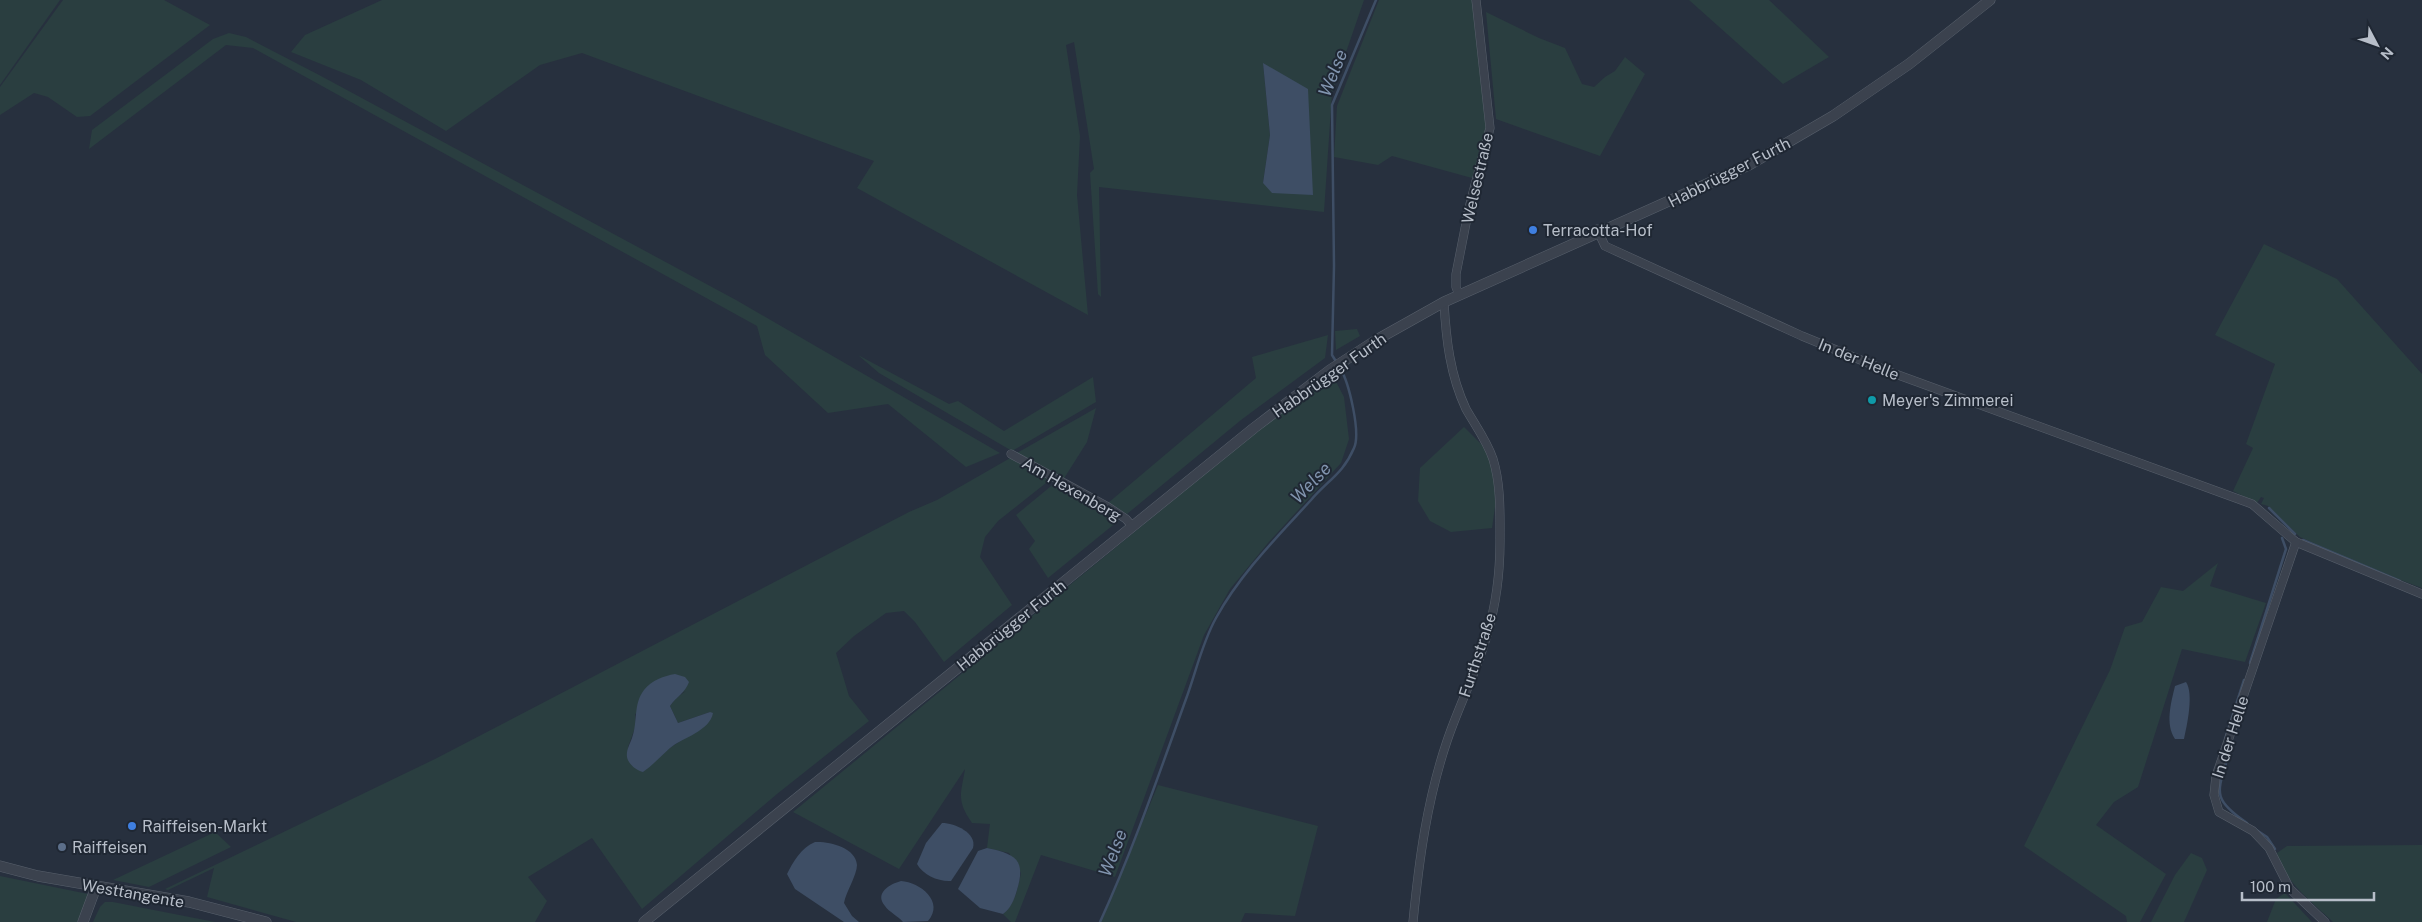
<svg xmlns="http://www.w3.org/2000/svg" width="2422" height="922" font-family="'Public Sans',sans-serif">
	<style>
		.green { fill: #2a3e40; fill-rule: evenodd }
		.water { fill: #3e4e65 }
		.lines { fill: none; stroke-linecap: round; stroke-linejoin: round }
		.stream { stroke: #3e4e65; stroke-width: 2.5 }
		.minor-casing { stroke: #58606c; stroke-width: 9 }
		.tertiary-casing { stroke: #58606c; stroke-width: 11 }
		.minor { stroke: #3b424e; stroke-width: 8 }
		.tertiary { stroke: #3b424e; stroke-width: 10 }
		.shop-dot { fill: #3f7fe0; stroke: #1f2733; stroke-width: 2 }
		.culture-dot { fill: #0f9aa8; stroke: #1f2733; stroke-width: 2 }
		.service-dot { fill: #5c6f8a; stroke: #1f2733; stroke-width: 2 }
		.labels { text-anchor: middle; stroke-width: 4; stroke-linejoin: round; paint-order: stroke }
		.street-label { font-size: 16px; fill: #b7bec9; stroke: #1f2733 }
		.poi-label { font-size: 16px; fill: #b7bec9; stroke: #1f2733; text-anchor: start }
		.water-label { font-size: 18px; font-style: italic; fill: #8194ae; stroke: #1f2733 }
	</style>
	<rect width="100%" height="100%" fill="#27303e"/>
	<g class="green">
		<polygon points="0,0 60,0 0,85"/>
		<polygon points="63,0 164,0 210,25 90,116 77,117 48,97 34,93 0,115 0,87"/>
		<path d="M382,0H1364L1332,93L1324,212L1099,187L1101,297L1098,294L1090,173L1094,169L1074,42L1066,45L1080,136L1077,195L1088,315L857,188L874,161L582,53L540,65L446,131L361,80L291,52L305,35ZM1263,63L1313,195L1263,183L1270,135Z"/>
		<polygon points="1379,0 1472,0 1488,129 1472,178 1392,156 1378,165 1334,157 1337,106"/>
		<polygon points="1689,0 1769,0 1829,57 1783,84"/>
		<polygon points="1486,12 1539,38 1565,48 1582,84 1594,87 1605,77 1615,71 1625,57 1645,74 1600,156 1496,119"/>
		<polygon points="229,33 246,37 321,76 736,300 1000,453 966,467 888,404 828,413 765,355 757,326 253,48 226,45 89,149 92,130 213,39"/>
		<polygon points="2264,244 2337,279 2422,374 2422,588 2371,569 2300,537 2268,506 2261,504 2264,498 2261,497 2257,503 2233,491 2253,448 2246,444 2275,364 2215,335"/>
		<polygon points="1357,329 1360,336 1336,350 1335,331"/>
		<polygon points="1328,335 1325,358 1241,420 1127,514 1108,503 1256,378 1252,357"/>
		<polygon points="858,355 949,404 958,401 1004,431 1093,377 1096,402 1012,451 879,373"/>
		<path d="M1333,376L1344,397L1349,439L1341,463L1268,543L1230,589L1204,635L1115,877L1041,855L1015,922H1011L1003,914C1015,905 1018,887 1021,873L1009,853L987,848L990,824L972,823C956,800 961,794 965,769L899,869L793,812L1287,407Z"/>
		<polygon points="1096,408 1087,442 1063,480 1015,454"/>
		<polygon points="1464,427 1488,451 1498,486 1492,528 1451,532 1430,521 1418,501 1420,468"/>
		<path d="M1012,457L1051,479L998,521L985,537L980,557L1012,605L944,662L915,622L904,611L886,613L854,636L836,653L849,696L869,721L777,794L642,909L592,838L528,877L547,901L535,922H296L207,897L214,868L168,890L165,889L435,759L909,512L937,500ZM686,691L676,698L670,706L678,723L710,712L703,727L671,747L643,772L628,747L636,725L635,714Z"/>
		<polygon points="1056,482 1107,510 1118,521 1048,578 1029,549 1035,541 1016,515"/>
		<polygon points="2218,563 2210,586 2266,603 2245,662 2182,649 2138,787 2114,802 2096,825 2166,874 2140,922 2127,922 2126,916 2024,846 2110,670 2125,627 2142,622 2161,587 2183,591"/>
		<polygon points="1158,785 1318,826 1295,916 1245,913 1241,922 1101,922"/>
		<polygon points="215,832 231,847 149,887 113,880"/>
		<path d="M2422,845V922H2333C2312,902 2284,882 2277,853L2287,846Z"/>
		<polygon points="2191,853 2202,858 2207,870 2184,922 2151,922 2175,875"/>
		<polygon points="0,876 88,894 79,922 0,922"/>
		<polygon points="2285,893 2312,922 2267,922 2276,899"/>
		<polygon points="105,902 113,902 215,922 93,922 100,907"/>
	</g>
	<g class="water">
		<polygon points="1263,63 1308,89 1313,195 1272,193 1263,183 1270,135"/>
		<path d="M675,674L685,677L689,682C685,693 677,696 670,706L678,723L710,712L713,713C710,731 682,738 670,748C661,756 653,765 643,772C637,771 628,764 627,757C626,750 630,744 632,738C638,722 633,704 644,690C652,680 664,676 675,674Z"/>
		<path d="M2186,682C2194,694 2187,725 2184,739H2175C2165,724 2171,703 2175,686Z"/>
		<path d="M942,823C955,823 977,833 973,848L951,881C939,882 923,875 917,864L926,843Z"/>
		<path d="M815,842C828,841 856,847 857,865C857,875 846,892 844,903L852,916L859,922H844L795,889L787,874C793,862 801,848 815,842Z"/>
		<path d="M987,848C1016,854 1026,860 1017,890C1014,900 1011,908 1003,914L980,908L958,889L978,851Z"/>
		<path d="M901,881C920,882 945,902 928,921L903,922C898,916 889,912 885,906C874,893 890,884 901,881Z"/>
	</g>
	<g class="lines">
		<g class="stream">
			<polyline points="1337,363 1332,355 1334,266 1332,105 1376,0"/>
			<polyline points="2269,508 2295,534"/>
			<polyline points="2303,540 2400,581"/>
			<polyline points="2250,663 2286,549 2282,538"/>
			<polyline points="2225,739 2244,680"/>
			<path d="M2229,753C2218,792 2210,798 2247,823"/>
			<polyline points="2255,829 2267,837 2275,849"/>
			<path d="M1100,922C1133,850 1159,774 1186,699C1196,672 1202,643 1216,618C1240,574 1278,536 1311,500C1328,480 1343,474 1354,448C1361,433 1349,382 1340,368"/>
		</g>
		<g class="minor-casing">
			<g id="minor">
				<polyline points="1597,229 1605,246 1802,336 1890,372 2252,504 2296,542 2422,594"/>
				<polyline points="1459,295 1456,287 1456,274 1469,208 1490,128 1476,0"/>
				<polyline points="1011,454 1108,507 1126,519 1132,526"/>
				<polyline points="2296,542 2216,776 2214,795 2219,812 2253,831 2269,848 2290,889 2325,922"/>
				<path d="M1413,922C1419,860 1427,800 1447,741C1459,705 1477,671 1487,635C1496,605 1500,572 1500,541C1500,514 1501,485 1493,459C1487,441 1475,425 1466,409C1450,375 1446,339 1444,302"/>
			</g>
		</g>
		<g class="tertiary-casing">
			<g id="tertiary">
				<polyline points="0,866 38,876 189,902 266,922"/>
				<polyline points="83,922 96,887"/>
				<polyline points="644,922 1254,428 1330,370 1378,339 1444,302 1749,165 1833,116 1909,64 1990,0"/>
			</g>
		</g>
		<use href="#minor" class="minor"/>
		<use href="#tertiary" class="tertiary"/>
	</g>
	<g class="shop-dot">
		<circle cx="1533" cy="230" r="5"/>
		<circle cx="132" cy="826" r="5"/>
	</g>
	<circle class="culture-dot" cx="1872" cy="400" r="5"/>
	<circle class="service-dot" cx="62" cy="847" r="5"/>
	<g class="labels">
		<g class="street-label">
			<text transform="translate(1729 172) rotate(-27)" y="6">Habbrügger Furth</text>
			<text transform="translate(1477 178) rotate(-77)" y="6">Welsestraße</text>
			<text transform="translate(1859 359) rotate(22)" y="6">In der Helle</text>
			<text transform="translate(1329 375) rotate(-35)" y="6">Habbrügger Furth</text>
			<text transform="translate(1072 489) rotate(30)" y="6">Am Hexenberg</text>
			<text transform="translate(1011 625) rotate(-39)" y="6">Habbrügger Furth</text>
			<text transform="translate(1477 655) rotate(-72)" y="6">Furthstraße</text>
			<text transform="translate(2230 737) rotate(-72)" y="6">In der Helle</text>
			<text transform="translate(133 893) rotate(10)" y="6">Westtangente</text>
		</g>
		<g class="poi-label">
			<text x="1543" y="236">Terracotta-Hof</text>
			<text x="1882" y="406">Meyer's Zimmerei</text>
			<text x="142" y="832">Raiffeisen-Markt</text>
			<text x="72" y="853">Raiffeisen</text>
		</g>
		<g class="water-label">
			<text transform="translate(1333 73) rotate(-68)" y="6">Welse</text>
			<text transform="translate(1311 483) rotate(-46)" y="6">Welse</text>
			<text transform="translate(1113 853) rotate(-69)" y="6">Welse</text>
		</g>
	</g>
	<g transform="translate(2377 45) rotate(131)" stroke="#1f2733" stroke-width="4" paint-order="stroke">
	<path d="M0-4L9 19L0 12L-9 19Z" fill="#b7bec9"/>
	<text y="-8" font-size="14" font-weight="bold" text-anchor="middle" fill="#b7bec9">N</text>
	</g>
	<path d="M2242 892v8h132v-8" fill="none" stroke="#b7bec9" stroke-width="2.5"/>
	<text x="2250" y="892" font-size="15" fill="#b7bec9" stroke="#1f2733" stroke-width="4" paint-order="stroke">100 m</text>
</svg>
